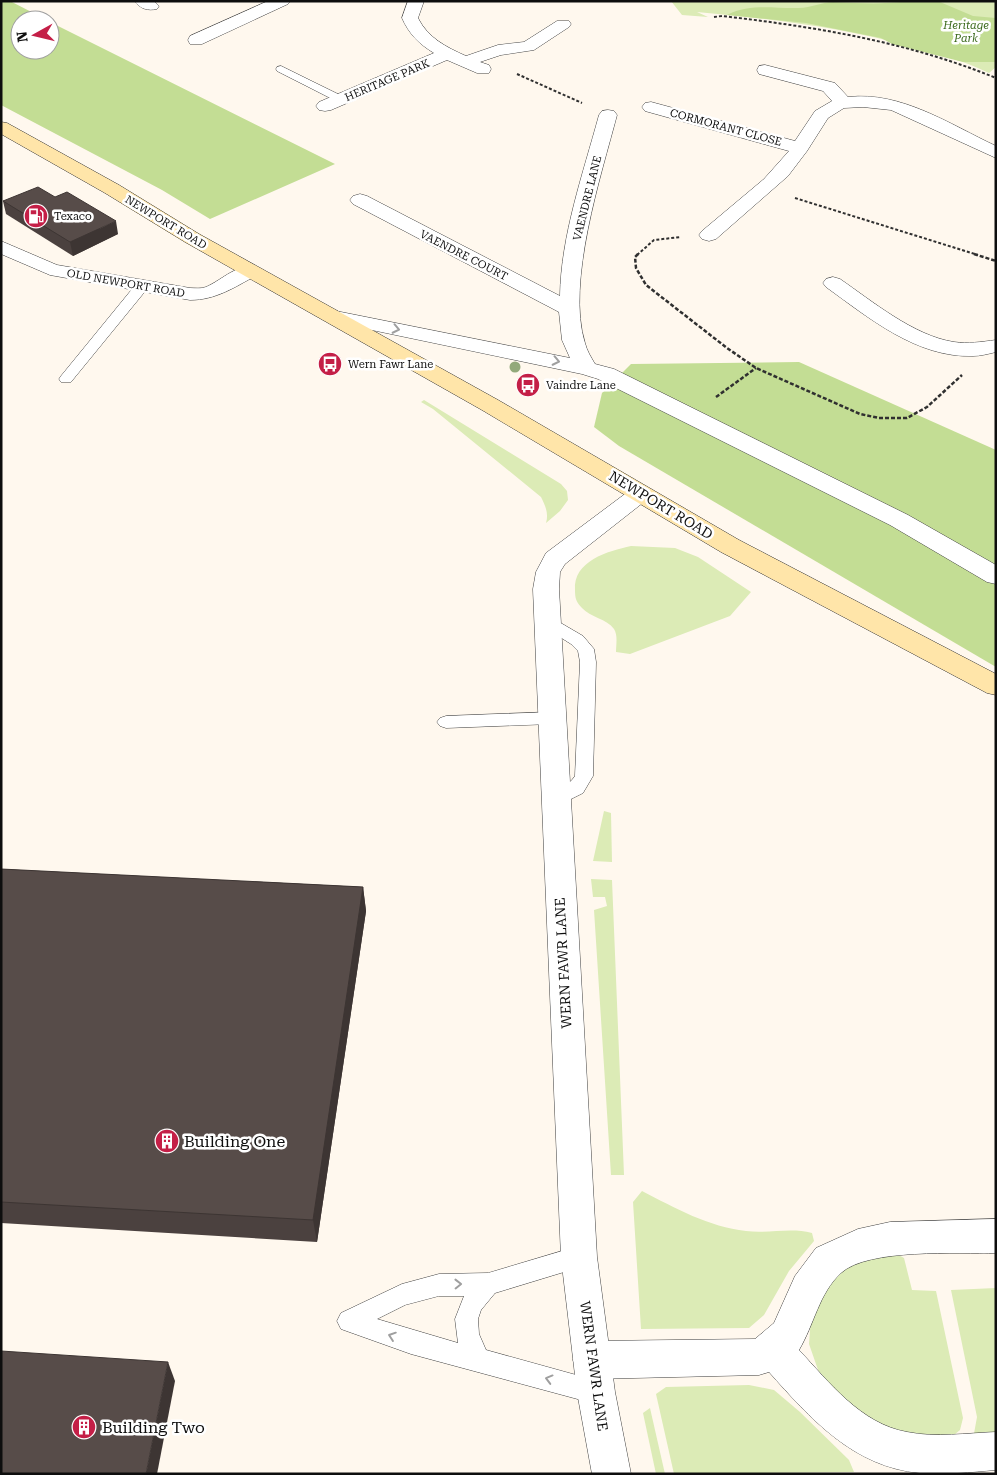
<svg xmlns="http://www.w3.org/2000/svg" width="997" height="1475" font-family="'Roboto Serif',serif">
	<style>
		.green { fill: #dcebb6 }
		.forest { fill: #c3dd94 }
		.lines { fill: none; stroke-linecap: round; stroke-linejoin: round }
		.service-casing { stroke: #414141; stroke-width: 1 }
		.minor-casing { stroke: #414141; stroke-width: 1 }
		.tertiary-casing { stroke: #414141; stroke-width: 1 }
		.secondary-casing { stroke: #303030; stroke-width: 1 }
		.path-far1 { stroke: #303030; stroke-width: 2; stroke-dasharray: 3 2; stroke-linecap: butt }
		.path { stroke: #303030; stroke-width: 2.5; stroke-dasharray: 4 2; stroke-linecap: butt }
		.service { fill: #fff; fill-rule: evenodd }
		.minor { fill: #fff; fill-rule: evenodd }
		.tertiary { fill: #fff; fill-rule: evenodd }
		.secondary { fill: #ffe5a9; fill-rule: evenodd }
		.tree { fill: #93a97a }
		.wall { fill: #4b413f }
		.shaded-wall { fill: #3d3533 }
		.building { fill: #574c49; stroke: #3d3533 }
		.oneway { stroke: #9f9f9f }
		.labels { text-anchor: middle; stroke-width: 5; stroke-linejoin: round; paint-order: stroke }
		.far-park-label { font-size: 11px; font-style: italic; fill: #3a691b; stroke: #fff }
		.far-street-label { font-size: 11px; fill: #0e0e0e; stroke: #fff }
		.far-poi-label { font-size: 11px; fill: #0e0e0e; stroke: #fff; text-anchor: start }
		.street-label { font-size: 14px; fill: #0e0e0e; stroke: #fff }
		.near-poi-label { font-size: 16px; fill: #0e0e0e; stroke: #fff; text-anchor: start }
	</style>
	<rect width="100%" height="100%" fill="#fff8ee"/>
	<g class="green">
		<path d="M671,1H996V67L989,73C964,61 939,54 913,47C841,27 770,19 697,12L708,17L682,15Z"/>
		<path d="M424,400L561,484L567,491L568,500L560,511L546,523C549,513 545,505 541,497L433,409L421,402Z"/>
		<path d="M631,546L675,548L698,557L751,592L730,616L630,654L616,652C616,645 618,635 614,629C607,619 590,617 582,608C576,602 575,598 575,590C573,561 608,551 631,546Z"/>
		<polygon points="604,811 611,813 612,862 593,861"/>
		<polygon points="591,879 612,880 624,1175 611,1175 594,910 607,906 605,897 593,897"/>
		<path d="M642,1191C675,1208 709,1227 746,1231C768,1234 790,1227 812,1233L814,1241L789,1271L764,1315L749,1328L641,1329L633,1202Z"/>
		<polygon points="893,1252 904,1258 912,1290 936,1291 963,1418 960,1430 949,1439 884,1435 824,1387 809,1344 811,1317 825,1282 847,1263"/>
		<polygon points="996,1288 996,1437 973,1439 977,1417 951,1290"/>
		<polygon points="749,1385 774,1390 800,1412 849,1460 854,1472 674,1474 656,1394 666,1387"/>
		<polygon points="650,1408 665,1474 656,1474 643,1413"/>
	</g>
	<g class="forest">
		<polygon points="1,1 10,1 47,20 20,20 20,50 50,50 50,22 335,164 210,219 162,190 1,105"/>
		<path d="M907,1L940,2L973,16L996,18V62H963L892,44L881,38L806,23L727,15C751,3 774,9 799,8C811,8 822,2 833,2C858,3 881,5 907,1Z"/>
		<polygon points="799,362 996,450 996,667 619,446 594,427 602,393 631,364"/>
	</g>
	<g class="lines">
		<g class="service-casing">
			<g id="service">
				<polygon points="281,66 344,97 346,99 340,102 336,101 277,71 276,69 277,67"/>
				<polygon points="142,282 148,286 147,289 71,382 61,382 59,379 61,376 137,283"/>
				<path d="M547,615L583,636L594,649L596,662L593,776L583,793L555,807L549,805L546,800C552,788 567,789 575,776L580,662L578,651L571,644L541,625L539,621L541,617Z"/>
				<polygon points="551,712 557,714 560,718 557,722 551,724 446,728 440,726 437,722 440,718 446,716"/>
				<path d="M579,1246L587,1249L590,1257L587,1265L495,1293L481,1310L478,1319L479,1334L486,1350L605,1383L608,1392L605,1401L596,1404L411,1354L341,1329L337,1321L341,1313L402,1284L439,1274L488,1273ZM439,1296H464L455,1319L458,1343L377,1319L405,1305Z"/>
			</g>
		</g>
		<g class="minor-casing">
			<g id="minor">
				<path d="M135,1H154L159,6L157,9C148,11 140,9 135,1Z"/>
				<polygon points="268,1 290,1 288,4 202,44 190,44 188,40 190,36"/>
				<path d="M408,1H424L418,18C428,38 446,47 466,56L498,45L524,42L557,21H569L571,24L569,27L534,50L501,55L480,62L489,65L491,69L489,73H477L447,60L331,110L325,111L319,110L316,106L319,102L434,53C419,44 409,34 402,18Z"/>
				<path d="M765,65L835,83L848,97C901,91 949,124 996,146V158L891,110L863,107L844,108L828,118L807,151L788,176L716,239L709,241L702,239L699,235L702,231L764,179L789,151L645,111L642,107L645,103L651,102L795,141L815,111L832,101L823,91L759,74L757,70L759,66Z"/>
				<path d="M608,110L614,111L617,115C601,176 566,283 585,343C587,351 591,357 595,364L614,369L908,515L996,565V584L987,582L890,525L598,379L582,374L324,320L321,316L324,312L331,310L570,358L562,340L559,312L353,204L350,200L353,196L360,194L367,196L560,296C561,235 583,174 599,115L602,111Z"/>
				<path d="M1,241L57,265L190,288C195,288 201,289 206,287C222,280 239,262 257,267L260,271L257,275C235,287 216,300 190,300L50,275L1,254Z"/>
				<path d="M833,277L840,279C872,301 914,336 954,342C968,344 981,342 996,340V352C988,354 980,356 973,356C917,358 869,318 826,287L823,283L826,279Z"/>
				<path d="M996,1219V1253C959,1254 868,1248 841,1273C819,1293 814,1325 799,1350C829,1382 861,1424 907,1432C936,1438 967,1433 996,1432V1470C971,1472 945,1475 920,1473C853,1467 810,1418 769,1372L759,1375L592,1379L579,1373L573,1360L579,1347L592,1341L755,1339L774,1323L795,1276L816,1248L858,1229L890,1222Z"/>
			</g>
		</g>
		<g class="tertiary-casing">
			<polygon id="tertiary" points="641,486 649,488 653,493 649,498 565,564 560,572 559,589 597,1257 615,1392 631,1474 592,1474 577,1392 561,1257 533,589 536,572 546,553 633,488"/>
		</g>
		<g class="secondary-casing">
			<polygon id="secondary" points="1,122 7,123 119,185 199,234 498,400 739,540 996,674 996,695 987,693 721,552 482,410 185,242 105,193 1,134"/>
		</g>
		<g class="path-far1">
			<path d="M714,17L722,16C817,27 908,42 996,78"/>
			<polyline points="517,74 582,103"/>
			<polyline points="795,198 978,255"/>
			<polyline points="637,255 654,240 681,237"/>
		</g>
		<g class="path">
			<polyline points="638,254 635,257 636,268 646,285 727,348 756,368 860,414 879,418 907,418 927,407 962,375"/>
			<polyline points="974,254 996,261"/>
			<polyline points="716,397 756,368"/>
		</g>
		<use href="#service" class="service"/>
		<use href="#minor" class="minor"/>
		<use href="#tertiary" class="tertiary"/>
		<use href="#secondary" class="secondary"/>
	</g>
	<circle class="tree" cx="515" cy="367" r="5.5"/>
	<g class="wall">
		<polygon points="3,201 118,234 73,256 6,214"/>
		<polygon points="1,869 363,887 366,911 317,1242 1,1223"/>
	</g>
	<g class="shaded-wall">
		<polygon points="116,221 118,234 73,256 70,242"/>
		<polygon points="363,887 366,911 317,1242 313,1220"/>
		<polygon points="168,1362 175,1381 157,1474 146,1474"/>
	</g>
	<g class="building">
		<polygon points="38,187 55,197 67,192 116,221 70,242 3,201"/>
		<polygon points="1,869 363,887 313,1220 1,1202"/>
		<polygon points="1,1351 168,1362 146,1474 1,1474"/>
	</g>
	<defs><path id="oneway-chevron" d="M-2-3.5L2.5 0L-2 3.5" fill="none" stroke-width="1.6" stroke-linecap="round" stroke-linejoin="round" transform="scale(1.25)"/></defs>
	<g class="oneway">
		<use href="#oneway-chevron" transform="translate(396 329) rotate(12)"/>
		<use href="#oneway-chevron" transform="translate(556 361) rotate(12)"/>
		<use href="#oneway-chevron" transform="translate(458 1284) rotate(-1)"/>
		<use href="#oneway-chevron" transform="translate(392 1336) rotate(-161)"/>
		<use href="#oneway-chevron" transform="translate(549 1379) rotate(-165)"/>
	</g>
	<defs>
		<g id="fuel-disc" transform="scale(1.25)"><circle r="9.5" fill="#c41f47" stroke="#fff"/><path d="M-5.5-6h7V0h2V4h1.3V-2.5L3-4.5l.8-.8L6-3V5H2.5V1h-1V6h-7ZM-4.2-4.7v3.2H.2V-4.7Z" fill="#fff"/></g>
		<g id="bus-disc" transform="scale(1.25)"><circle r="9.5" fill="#c41f47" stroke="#fff"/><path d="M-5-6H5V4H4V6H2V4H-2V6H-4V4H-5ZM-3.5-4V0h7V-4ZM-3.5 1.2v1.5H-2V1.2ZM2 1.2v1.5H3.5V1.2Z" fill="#fff"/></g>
		<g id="building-disc" transform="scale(1.25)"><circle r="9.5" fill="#c41f47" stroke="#fff"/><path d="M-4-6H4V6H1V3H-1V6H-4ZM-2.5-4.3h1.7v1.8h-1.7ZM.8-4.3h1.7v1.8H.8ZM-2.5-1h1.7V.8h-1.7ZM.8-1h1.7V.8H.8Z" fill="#fff"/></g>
	</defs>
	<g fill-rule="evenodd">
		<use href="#fuel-disc" x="36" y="216"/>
		<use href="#bus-disc" x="330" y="364"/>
		<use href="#bus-disc" x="528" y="385"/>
		<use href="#building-disc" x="167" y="1141"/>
		<use href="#building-disc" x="84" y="1427"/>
	</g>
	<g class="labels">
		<g class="far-park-label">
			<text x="966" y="29">Heritage<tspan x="966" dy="13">Park</tspan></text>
		</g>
		<g class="far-street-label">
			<text transform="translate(387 80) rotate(-23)" y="4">HERITAGE PARK</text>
			<text transform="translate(726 127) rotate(15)" y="4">CORMORANT CLOSE</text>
			<text transform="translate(587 198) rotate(-76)" y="4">VAENDRE LANE</text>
			<text transform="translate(166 222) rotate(31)" y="4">NEWPORT ROAD</text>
			<text transform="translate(464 255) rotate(27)" y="4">VAENDRE COURT</text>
			<text transform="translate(126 283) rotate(10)" y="4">OLD NEWPORT ROAD</text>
		</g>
		<g class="far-poi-label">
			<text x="54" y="220">Texaco</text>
			<text x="348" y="368">Wern Fawr Lane</text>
			<text x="546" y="389">Vaindre Lane</text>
		</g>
		<g class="street-label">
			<text transform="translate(661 505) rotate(31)" y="5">NEWPORT ROAD</text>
			<text transform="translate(563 963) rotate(-93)" y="5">WERN FAWR LANE</text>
			<text transform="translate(594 1366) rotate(82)" y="5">WERN FAWR LANE</text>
		</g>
		<g class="near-poi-label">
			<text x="184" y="1147">Building One</text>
			<text x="102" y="1433">Building Two</text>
		</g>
	</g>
	<rect width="997" height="1475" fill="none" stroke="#0e0e0e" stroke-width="5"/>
	<g transform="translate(35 35) rotate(262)"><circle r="24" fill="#ffffff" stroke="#9f9f9f"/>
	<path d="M0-4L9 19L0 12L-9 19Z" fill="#c41f47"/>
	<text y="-8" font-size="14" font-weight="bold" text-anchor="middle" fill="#0e0e0e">N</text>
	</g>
</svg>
